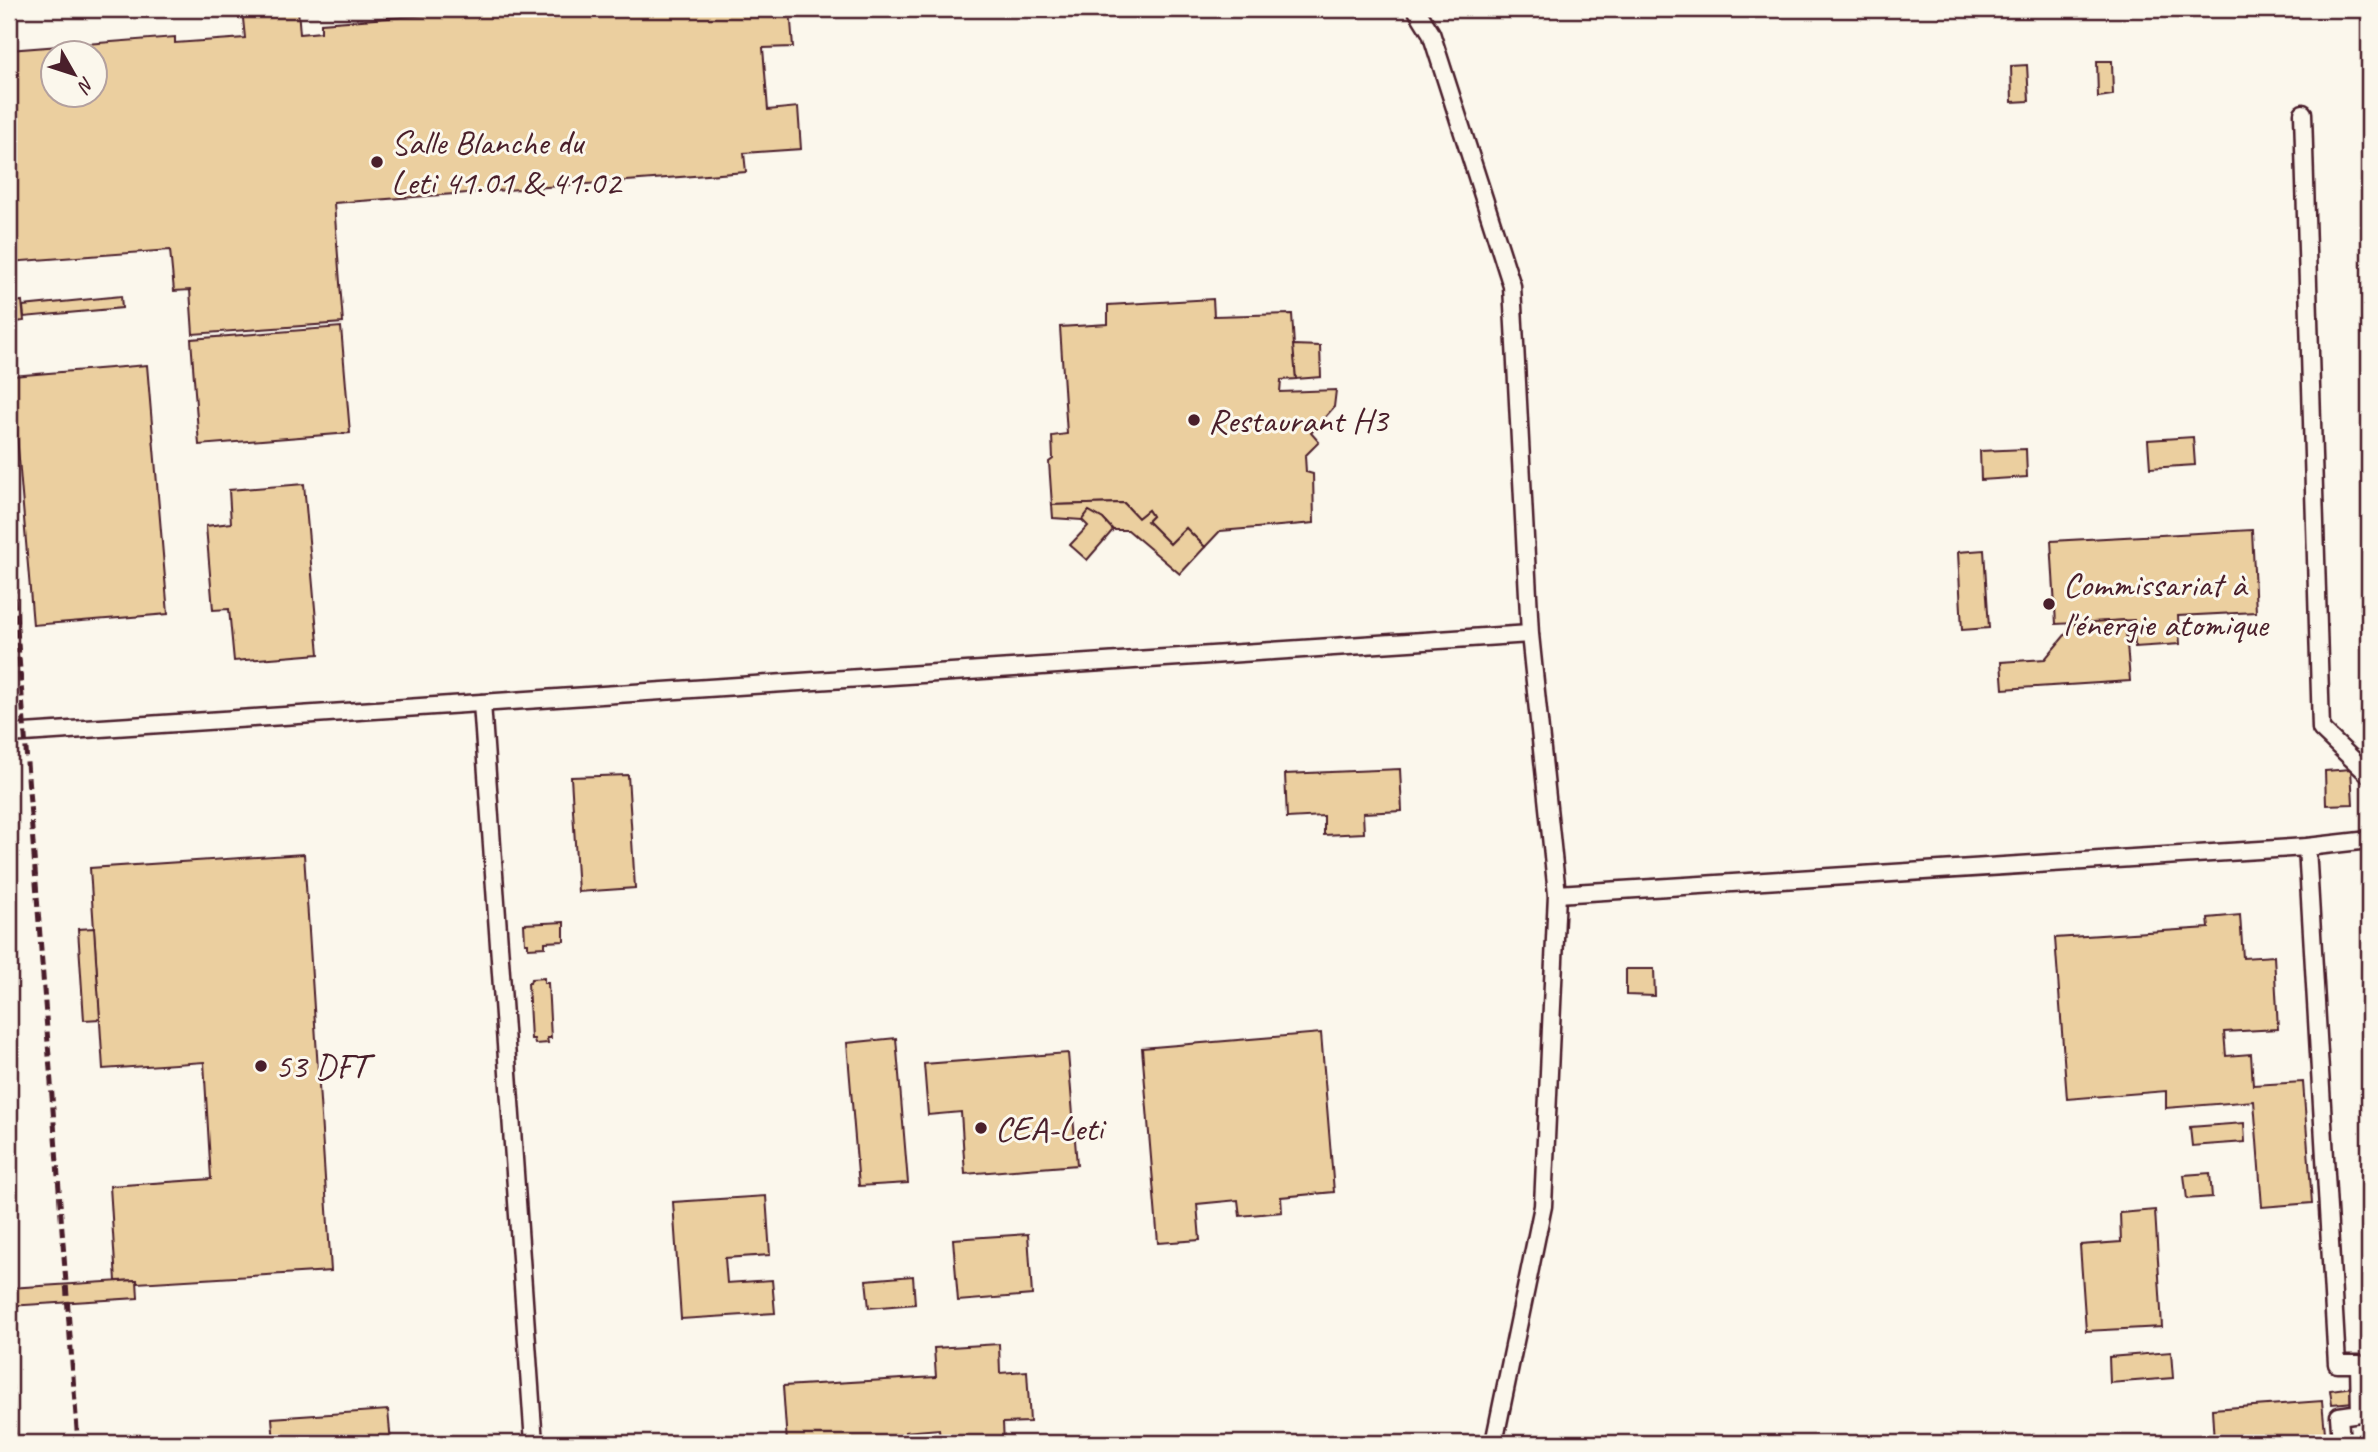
<svg xmlns="http://www.w3.org/2000/svg" width="2378" height="1452" font-family="Caveat,sans-serif">
	<style>
		.building { fill: #ebcf9f; stroke: #4a1f2b; stroke-width: 2; fill-rule: evenodd }
		.lines { fill: none; stroke-linecap: round; stroke-linejoin: round }
		.lane-casing { stroke: #4a1f2b; stroke-width: 21 }
		.path { stroke: #4a1f2b; stroke-width: 4.5; stroke-dasharray: 5 5; stroke-linecap: butt }
		.lane { stroke: #fbf7ec; stroke-width: 16 }
		.rail { stroke: #4a1f2b; stroke-width: 5; stroke-dasharray: 10 5; stroke-linecap: butt }
		.poi-dot { fill: #4a1f2b; stroke: #fbf7ec; stroke-width: 2.5 }
		.labels { text-anchor: middle; stroke-width: 6; stroke-linejoin: round; paint-order: stroke }
		.poi-label { font-size: 35px; fill: #4a1f2b; stroke: #fbf7ec; text-anchor: start }
	</style>
	<rect width="100%" height="100%" fill="#fbf7ec"/>
	<filter id="ink" filterUnits="userSpaceOnUse"><feTurbulence type="fractalNoise" baseFrequency=".0143" numOctaves="2"/><feDisplacementMap in="SourceGraphic" scale="14" xChannelSelector="R" yChannelSelector="G"/><feConvolveMatrix kernelMatrix="1 2 1 2 8 2 1 2 1" color-interpolation-filters="sRGB"/></filter>
	<g filter="url(#ink)">
		<g class="building">
			<polygon points="130,9 169,9 169,10 130,14"/>
			<path d="M242,9H298L300,34L321,32V23L510,9H790L793,47L763,48L768,110L798,107L801,149L744,153L746,172L334,203L343,323L193,334L190,290L174,291L170,250L9,262V50L175,37V43L245,38ZM52,52H94V94H52Z"/>
			<polygon points="2097,61 2112,61 2113,95 2098,97"/>
			<polygon points="2027,65 2029,101 2012,102 2011,66"/>
			<polygon points="121,296 122,308 24,317 23,306"/>
			<polygon points="1213,299 1214,316 1292,314 1296,379 1281,380 1280,392 1336,390 1334,407 1311,433 1319,442 1305,456 1306,472 1313,474 1314,523 1220,531 1205,547 1186,528 1170,544 1147,521 1152,516 1148,510 1138,518 1124,503 1052,505 1049,462 1053,459 1052,436 1067,434 1060,327 1108,324 1108,305"/>
			<polygon points="22,301 24,321 9,323 9,303"/>
			<polygon points="341,327 350,433 199,445 191,339"/>
			<polygon points="1293,345 1320,346 1321,377 1296,379"/>
			<polygon points="147,365 168,614 33,625 12,376"/>
			<polygon points="2193,437 2195,465 2150,468 2148,440"/>
			<polygon points="2026,449 2027,477 1981,480 1980,451"/>
			<polygon points="304,484 319,654 234,661 229,609 213,610 206,526 231,523 229,490"/>
			<polygon points="1124,503 1138,518 1148,510 1152,516 1147,521 1170,544 1186,528 1205,547 1180,574 1128,530 1113,530 1103,519 1089,511 1082,520 1053,518 1052,505"/>
			<polygon points="1089,511 1103,519 1113,530 1087,560 1070,545 1088,526 1082,520"/>
			<polygon points="2252,530 2256,612 2178,616 2180,644 2135,647 2134,620 2056,624 2051,541"/>
			<polygon points="1984,550 1989,628 1962,630 1958,552"/>
			<polygon points="2125,620 2130,681 2003,689 2001,662 2045,659 2075,623"/>
			<polygon points="1400,769 1402,811 1363,813 1364,833 1324,835 1324,816 1287,818 1285,774"/>
			<polygon points="2351,769 2353,804 2326,805 2325,771"/>
			<polygon points="628,775 635,888 578,892 571,777"/>
			<polygon points="304,854 331,1271 137,1283 137,1280 116,1281 110,1186 211,1179 204,1062 103,1069 90,868"/>
			<polygon points="2240,915 2243,958 2274,956 2278,1029 2224,1032 2226,1056 2251,1054 2253,1085 2303,1082 2312,1203 2262,1207 2254,1101 2166,1108 2166,1091 2067,1099 2055,938 2209,928 2208,918"/>
			<polygon points="564,922 564,941 545,942 545,947 528,948 528,943 525,943 524,924"/>
			<polygon points="94,928 100,1019 84,1020 78,929"/>
			<polygon points="1626,969 1654,969 1655,996 1626,995"/>
			<polygon points="544,978 544,983 548,983 551,1038 547,1038 548,1043 535,1044 534,1039 531,1039 528,983 530,983 531,979"/>
			<polygon points="1321,1033 1334,1192 1281,1197 1282,1212 1240,1216 1238,1200 1197,1204 1200,1240 1158,1243 1142,1048"/>
			<polygon points="896,1038 908,1183 859,1186 847,1043"/>
			<polygon points="1068,1053 1077,1165 965,1174 961,1112 928,1115 924,1064"/>
			<polygon points="2244,1123 2245,1142 2192,1146 2190,1127"/>
			<polygon points="2210,1173 2212,1197 2187,1199 2184,1175"/>
			<polygon points="766,1196 770,1255 725,1258 727,1283 772,1280 775,1313 681,1319 673,1202"/>
			<polygon points="2155,1210 2162,1327 2086,1331 2080,1245 2121,1242 2120,1213"/>
			<polygon points="1028,1234 1032,1295 958,1301 953,1239"/>
			<polygon points="913,1276 915,1304 869,1308 866,1280"/>
			<polygon points="137,1280 138,1298 9,1306 9,1288"/>
			<polygon points="9,1339 16,1443 9,1443"/>
			<polygon points="999,1344 1000,1373 1027,1371 1030,1422 1003,1423 1004,1443 940,1443 939,1429 905,1432 905,1443 787,1443 783,1386 936,1377 934,1348"/>
			<polygon points="2171,1352 2173,1378 2110,1383 2109,1357"/>
			<polygon points="2354,1387 2354,1402 2332,1404 2330,1390"/>
			<polygon points="2322,1401 2326,1443 2214,1443 2212,1409"/>
			<polygon points="388,1410 391,1443 274,1443 272,1418"/>
			<polygon points="176,1435 177,1443 131,1443 131,1438"/>
		</g>
		<g class="lines">
			<g class="lane-casing">
				<g id="lane">
					<polyline points="1416,9 1431,33 1512,286 1530,634 1557,894 1543,1206 1494,1443"/>
					<polyline points="2303,113 2321,729 2369,775"/>
					<polyline points="482,703 534,1443"/>
					<polyline points="9,734 1530,634"/>
					<polyline points="2307,847 2337,1364 2359,1364 2360,1413 2339,1416 2341,1443"/>
					<polyline points="1557,894 2307,847 2369,840"/>
				</g>
			</g>
			<polyline class="path" points="2348,9 2369,13"/>
			<use href="#lane" class="lane"/>
			<polyline class="rail" points="9,523 78,1443"/>
		</g>
	</g>
	<g class="poi-dot">
		<circle cx="377" cy="162" r="7"/>
		<circle cx="1194" cy="420" r="7"/>
		<circle cx="2049" cy="604" r="7"/>
		<circle cx="261" cy="1066" r="7"/>
		<circle cx="981" cy="1128" r="7"/>
	</g>
	<g class="labels">
		<g class="poi-label">
			<text x="391" y="154">Salle Blanche du<tspan x="391" dy="40">Leti 41.01 &amp; 41.02</tspan></text>
			<text x="1208" y="432">Restaurant H3</text>
			<text x="2063" y="596">Commissariat à<tspan x="2063" dy="40">l'énergie atomique</tspan></text>
			<text x="275" y="1078">53 DFT</text>
			<text x="995" y="1140">CEA-Leti</text>
		</g>
	</g>
	<rect width="2378" height="1452" fill="none" stroke="#fbf7ec" stroke-width="35"/>
	<rect x="18" y="18" width="2343" height="1417" fill="none" stroke="#4a1f2b" stroke-width="2.5" filter="url(#ink)"/>
	<g transform="translate(74 74) rotate(129)"><circle r="33" fill="#fbf7ec" stroke="#b4a19f" stroke-width="2"/>
	<path d="M0-5L12 26L0 18L-12 26Z" fill="#4a1f2b"/>
	<text y="-10" font-size="19" font-weight="bold" text-anchor="middle" fill="#4a1f2b">N</text>
	</g>
</svg>
